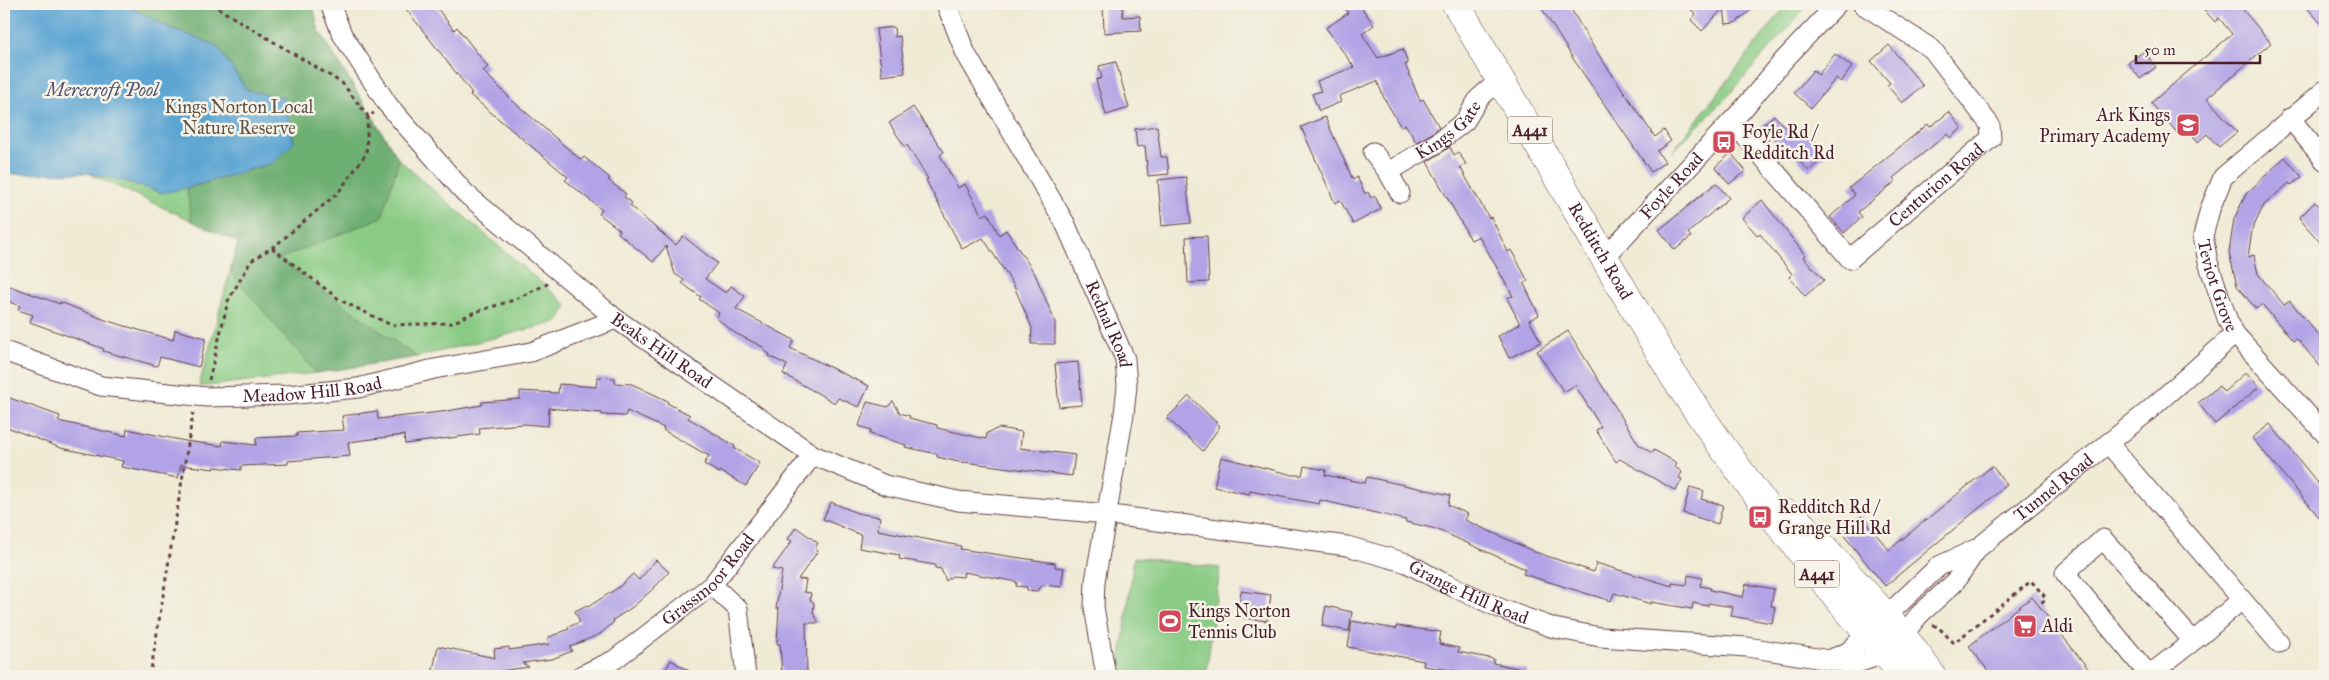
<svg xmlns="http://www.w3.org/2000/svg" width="2329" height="680" font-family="'IM FELL Great Primer',serif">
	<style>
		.green { fill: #89cb84; stroke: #6a7558 }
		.forest { fill: #6eaf72; stroke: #5c674e }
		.water { fill: #5ba5d3; stroke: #52627f }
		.building { fill: #b1a3e6 }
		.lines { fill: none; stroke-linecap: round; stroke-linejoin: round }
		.minor-casing { stroke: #633e44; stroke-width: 21 }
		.highway-casing { stroke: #633e44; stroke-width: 29 }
		.path { stroke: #633e44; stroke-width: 3; stroke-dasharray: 4 4; stroke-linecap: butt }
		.minor { stroke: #fff; stroke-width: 19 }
		.highway { stroke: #fff; stroke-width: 28 }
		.labels { text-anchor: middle; stroke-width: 5; stroke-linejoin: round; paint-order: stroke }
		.shield { fill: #f7f3e8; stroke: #7e5f64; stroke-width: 1 }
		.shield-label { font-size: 16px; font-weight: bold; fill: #4a1f2b }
		.park-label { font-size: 18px; fill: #5d5346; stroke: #f7f3e8 }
		.poi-label { font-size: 18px; fill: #4a1f2b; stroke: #f7f3e8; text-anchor: start }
		.street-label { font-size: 18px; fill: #4a1f2b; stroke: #f7f3e8 }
		.water-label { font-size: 19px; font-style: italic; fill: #51556e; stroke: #f7f3e8 }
	</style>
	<rect width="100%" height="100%" fill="#f7f3e8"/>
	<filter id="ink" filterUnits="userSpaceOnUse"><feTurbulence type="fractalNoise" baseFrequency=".02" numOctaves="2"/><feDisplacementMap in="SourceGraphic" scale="10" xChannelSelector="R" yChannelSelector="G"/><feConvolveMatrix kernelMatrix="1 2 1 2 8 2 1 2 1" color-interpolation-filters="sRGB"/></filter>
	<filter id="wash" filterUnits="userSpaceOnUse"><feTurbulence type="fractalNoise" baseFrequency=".0096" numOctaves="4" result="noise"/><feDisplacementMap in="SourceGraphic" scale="20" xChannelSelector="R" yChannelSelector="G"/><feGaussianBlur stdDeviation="1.12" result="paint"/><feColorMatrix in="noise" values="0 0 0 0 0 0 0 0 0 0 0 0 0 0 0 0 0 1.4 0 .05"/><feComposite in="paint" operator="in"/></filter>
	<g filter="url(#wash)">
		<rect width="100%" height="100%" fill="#efebd5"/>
		<g class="green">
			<polygon points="4,4 313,4 318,29 399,160 567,305 558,322 417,357 316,373 207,386 199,386 238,242 88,173 4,174"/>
			<polygon points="1787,4 1809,4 1726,98 1672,152"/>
			<polygon points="1134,557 1220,568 1206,676 1137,676 1119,674"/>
		</g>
		<polygon class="forest" points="124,4 313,4 318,29 399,160 382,217 279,259 417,357 316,373 231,273 238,242 191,221 187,188 273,163 294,142 247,90 216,45 168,27"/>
		<polygon class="water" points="4,4 124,4 168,27 216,45 247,90 284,98 294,142 273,163 187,188 162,193 121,180 88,173 4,174"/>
		<g id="blocks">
			<g class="building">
				<polygon points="402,4 434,4 454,30 457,27 488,67 483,71 514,102 581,160 584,157 610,178 608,180 626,194 624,197 632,203 630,206 676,245 683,236 717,263 705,279 726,293 731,286 745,296 736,309 794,340 790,348 869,386 859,407 838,398 835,403 783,374 787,365 769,356 770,354 764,351 765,348 735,333 716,318 719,313 699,299 701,297 682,283 684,280 675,274 666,246 653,262 618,233 620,230 599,214 602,210 565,180 568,177 470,95 472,93"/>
				<polygon points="1103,4 1122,4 1123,17 1140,16 1141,31 1104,33"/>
				<polygon points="1343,4 1359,4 1374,25 1362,34 1378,58 1403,49 1408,64 1405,64 1420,101 1423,99 1439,127 1431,134 1416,142 1405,124 1401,127 1384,98 1377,81 1339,96 1341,102 1319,111 1312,94 1321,91 1317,81 1354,67 1326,28 1348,13"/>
				<polygon points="1539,4 1568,4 1594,48 1655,137 1664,130 1671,141 1657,151 1665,162 1651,172 1574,60"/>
				<polygon points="1684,4 1759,4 1735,23 1726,24 1724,7 1702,31 1691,20 1696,14"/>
				<polygon points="2199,4 2238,4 2271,43 2207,98 2237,132 2219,147 2207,134 2198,142 2188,129 2180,136 2151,103 2232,34 2219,18 2215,22"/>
				<polygon points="2304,4 2325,4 2325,28"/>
				<polygon points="894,27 895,37 900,36 905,73 882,76 876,29"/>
				<polygon points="1889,45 1923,86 1902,103 1887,85 1890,83 1871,61"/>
				<polygon points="2144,51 2156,67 2140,79 2128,63"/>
				<polygon points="1835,54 1852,67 1841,82 1836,78 1811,108 1794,93 1813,70 1818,75"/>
				<polygon points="1116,62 1129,108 1106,115 1096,80 1102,78 1099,66"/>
				<polygon points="913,107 944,152 940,155 958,188 965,184 982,216 988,213 999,235 1006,230 1035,274 1055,322 1055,344 1031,344 1032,328 1013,284 983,238 962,249 926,180 928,179 907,145 905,147 889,123"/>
				<polygon points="1949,112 1962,128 1950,138 1947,134 1893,178 1896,181 1858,212 1862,217 1844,233 1830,217 1855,195 1849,188 1928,124 1930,127"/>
				<polygon points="1774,115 1793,136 1802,127 1827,154 1809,171 1781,141 1778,143 1772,136 1767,141 1757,130"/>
				<polygon points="1325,117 1353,180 1357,177 1365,194 1368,192 1371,198 1375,196 1381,209 1353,224 1340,200 1335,203 1301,127"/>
				<polygon points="1157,126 1161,157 1167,157 1169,174 1148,176 1145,146 1137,147 1135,129"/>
				<polygon points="1450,147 1454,155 1458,152 1466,164 1460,167 1489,218 1491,217 1508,252 1511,250 1528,281 1524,284 1539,315 1529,320 1541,342 1509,358 1498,336 1520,324 1507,298 1513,296 1479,236 1471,240 1427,162"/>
				<polygon points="1731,153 1746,171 1729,184 1715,167"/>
				<polygon points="2285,157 2302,177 2291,185 2289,183 2264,205 2252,230 2248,257 2254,255 2258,274 2284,305 2290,301 2325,343 2325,372 2297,339 2293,341 2262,304 2256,309 2237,286 2229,252 2234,219 2246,194"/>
				<polygon points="1186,177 1191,223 1162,226 1158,180"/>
				<polygon points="1716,183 1729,198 1688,233 1691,237 1675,250 1659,230"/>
				<polygon points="1762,200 1805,255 1803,257 1824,280 1805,296 1789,277 1792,274 1760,234 1758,236 1742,218"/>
				<polygon points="2315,202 2325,213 2325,248 2299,218"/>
				<polygon points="1207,236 1209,282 1188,283 1186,237"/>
				<polygon points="4,284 60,304 60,302 108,321 173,340 175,330 206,338 199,367 160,357 157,366 103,351 104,349 30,322 33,315 18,310 20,306 4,300"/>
				<polygon points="1568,331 1639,445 1652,453 1654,450 1677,463 1675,467 1682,472 1679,478 1682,479 1676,491 1620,459 1616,462 1596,430 1601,427 1575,385 1564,392 1549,370 1537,351"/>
				<polygon points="1078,362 1082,405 1059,407 1055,364"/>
				<polygon points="2246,372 2259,387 2215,424 2198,403 2219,386 2224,392"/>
				<polygon points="597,377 615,378 615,383 632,384 668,401 667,403 690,415 688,418 735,446 734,448 760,463 746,486 720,471 719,473 704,464 709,456 663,430 664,428 627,411 625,416 602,415 602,413 549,408 548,426 523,424 479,428 480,434 405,444 404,435 348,442 350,456 288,461 288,464 241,466 241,470 214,467 214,469 181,465 178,478 121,467 123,461 61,448 4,426 4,396 60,416 58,421 126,436 127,429 185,441 222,446 223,441 256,445 256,438 297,436 297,433 344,430 342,416 377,411 378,419 441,412 482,405 482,402 520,399 520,391 558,393 559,384 596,387"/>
				<polygon points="1189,396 1220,426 1203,451 1167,418"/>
				<polygon points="893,401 900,413 910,416 909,418 937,425 937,428 986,439 987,433 999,428 1022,432 1020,448 1075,455 1072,476 964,462 963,463 937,457 937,454 905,447 906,445 870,434 871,430 859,426 867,402 888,407"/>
				<polygon points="2270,424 2325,492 2325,524 2252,438"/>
				<polygon points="1221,457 1293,475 1302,475 1304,466 1326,470 1325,475 1365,483 1367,477 1450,495 1448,505 1468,514 1465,520 1535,552 1594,572 1596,563 1672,586 1672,583 1687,585 1688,575 1702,578 1700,586 1711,588 1710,590 1743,597 1746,584 1774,589 1771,606 1775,607 1772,623 1731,616 1733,607 1708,603 1708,606 1693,603 1692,609 1651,602 1651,604 1614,593 1611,601 1523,574 1525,569 1436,529 1406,522 1406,520 1320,500 1319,504 1250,491 1249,494 1214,487"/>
				<polygon points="1992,466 2007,485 1885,586 1841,532 1861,516 1889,550"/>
				<polygon points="1690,487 1704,491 1701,499 1723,505 1718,524 1683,513"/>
				<polygon points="831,502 857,513 880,517 878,530 961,546 960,549 1055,563 1055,567 1064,568 1061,587 1043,585 1037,591 1027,590 1027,587 1016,586 1017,582 964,572 963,577 952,576 946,581 941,569 935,568 935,565 899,559 900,555 859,548 861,535 823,519"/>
				<polygon points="796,527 818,543 815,548 818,551 798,579 806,580 804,592 811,593 810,600 814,603 813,613 819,623 806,623 807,676 782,676 780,644 777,644 779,608 776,608 782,571 772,569 792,541 788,539"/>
				<polygon points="656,560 669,572 655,587 634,606 613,620 614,622 600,634 570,647 572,651 552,659 522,663 529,667 478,674 478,676 463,673 462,676 432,674 438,646 495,658 494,649 509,647 509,650 550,644 547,638 569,629 568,627 580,622 575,611 587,605 588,607 619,587 633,574 639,580"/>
				<polygon points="1241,591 1271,595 1267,621 1238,617"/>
				<polygon points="2032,597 2039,606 2094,676 1992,676 1969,646"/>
				<polygon points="1326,606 1352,612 1349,631 1322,626"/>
				<polygon points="1352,621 1396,629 1397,626 1441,632 1439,644 1459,648 1458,652 1494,659 1493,663 1527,670 1526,676 1456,676 1457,671 1423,666 1424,661 1348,647"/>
				<polygon points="671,660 697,676 662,676"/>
			</g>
		</g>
	</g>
	<g filter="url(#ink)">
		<use href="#blocks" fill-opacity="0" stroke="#633e44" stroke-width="1"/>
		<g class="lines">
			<g class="minor-casing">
				<g id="minor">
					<path id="s1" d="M330,4L342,34L388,105L465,193L616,319L813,455L885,485L958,501L1096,513L1347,546L1407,563L1440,581L1504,610L1554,628L1600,637L1747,647L1854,664L1872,658L1902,636L1919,615L1954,583L1978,548L2146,413L2235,334"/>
					<path id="s2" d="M946,4L966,54L1065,223L1125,359L1127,386L1124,414L1095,581L1094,607L1106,676"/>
					<path id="s3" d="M2325,90L2223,177L2210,209L2203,236L2208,262L2228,321L2235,334L2325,434"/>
					<polyline points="2290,118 2325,161"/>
					<path id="s4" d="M1732,121L1850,259L1991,138L1990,125L1932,49L1862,4"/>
					<polyline points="1373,152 1388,172 1400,193"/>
					<path id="s5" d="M1388,172L1437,143L1465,121L1479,98L1500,80"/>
					<path id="s6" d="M1606,256L1744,108L1783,61L1837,4"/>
					<path id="s7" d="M4,351L101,386L207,397L287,395L358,388L434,369L531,352L616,319"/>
					<polyline points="2108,443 2279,643"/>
					<polyline points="712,585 738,609 746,676"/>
					<polyline points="2193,641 2103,539 2065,573 2149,675 2201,635 2241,600"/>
					<polyline points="1831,659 1848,652 1939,566 1978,548"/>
					<path id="s8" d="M580,676L614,660L712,585L813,455"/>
				</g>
			</g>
			<g class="highway-casing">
				<g id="highway">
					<path id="s9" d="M1456,4L1673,375C1743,480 1820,582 1905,676"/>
					<path d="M1787,514L1799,522C1844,572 1895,620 1932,676"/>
				</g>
			</g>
			<g class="path">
				<polyline points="211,4 342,83 368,116"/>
				<polyline points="272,248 340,300 391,325 452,323 475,312 514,300 549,283"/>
				<polyline points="209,380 228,301 251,261 276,245 338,193 366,154 368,116 374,113"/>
				<polyline points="1933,625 1938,627 1954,643 2031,581 2046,598 2039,606"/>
				<polyline points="150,676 193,413"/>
			</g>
			<use href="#minor" class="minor"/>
			<use href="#highway" class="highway"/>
		</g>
	</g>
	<defs>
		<g id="school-square" transform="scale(1.25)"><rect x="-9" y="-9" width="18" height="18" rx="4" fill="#d1495b" stroke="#f7f3e8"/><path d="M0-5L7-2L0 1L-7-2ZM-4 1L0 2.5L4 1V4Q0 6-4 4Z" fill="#fff"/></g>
		<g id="bus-square" transform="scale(1.25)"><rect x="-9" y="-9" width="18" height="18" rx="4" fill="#d1495b" stroke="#f7f3e8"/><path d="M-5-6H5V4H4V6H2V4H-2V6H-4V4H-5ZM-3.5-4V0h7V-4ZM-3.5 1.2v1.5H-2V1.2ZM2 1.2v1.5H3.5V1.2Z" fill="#fff"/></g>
		<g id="stadium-square" transform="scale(1.25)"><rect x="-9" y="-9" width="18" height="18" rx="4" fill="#d1495b" stroke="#f7f3e8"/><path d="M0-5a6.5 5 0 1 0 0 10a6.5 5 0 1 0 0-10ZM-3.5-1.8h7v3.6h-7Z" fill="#fff"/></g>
		<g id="supermarket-square" transform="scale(1.25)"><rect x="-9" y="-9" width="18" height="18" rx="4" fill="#d1495b" stroke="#f7f3e8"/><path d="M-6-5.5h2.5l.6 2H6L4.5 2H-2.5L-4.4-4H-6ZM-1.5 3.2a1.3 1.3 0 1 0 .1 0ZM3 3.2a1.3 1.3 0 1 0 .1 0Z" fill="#fff"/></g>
	</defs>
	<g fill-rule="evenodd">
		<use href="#school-square" x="2188" y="125"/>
		<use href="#bus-square" x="1724" y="142"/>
		<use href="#bus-square" x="1760" y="517"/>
		<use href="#stadium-square" x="1170" y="621"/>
		<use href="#supermarket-square" x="2025" y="626"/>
	</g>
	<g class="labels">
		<g class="shield">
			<rect x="1507.5" y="116.5" width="45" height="27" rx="4"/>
			<rect x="1794.5" y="560.5" width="45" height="27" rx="4"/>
		</g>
		<g class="shield-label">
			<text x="1530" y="136">A441</text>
			<text x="1817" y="580">A441</text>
		</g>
		<g class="park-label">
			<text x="239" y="113">Kings Norton Local<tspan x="239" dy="21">Nature Reserve</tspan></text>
		</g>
		<g class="poi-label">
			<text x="2170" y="121" text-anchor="end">Ark Kings<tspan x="2170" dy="21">Primary Academy</tspan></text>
			<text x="1742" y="138">Foyle Rd /<tspan x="1742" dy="21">Redditch Rd</tspan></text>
			<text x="1778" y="513">Redditch Rd /<tspan x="1778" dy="21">Grange Hill Rd</tspan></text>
			<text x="1188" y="617">Kings Norton<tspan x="1188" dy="21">Tennis Club</tspan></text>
			<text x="2042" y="632">Aldi</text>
		</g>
		<g class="street-label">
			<text dy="6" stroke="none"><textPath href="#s5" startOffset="74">Kings Gate</textPath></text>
			<text dy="6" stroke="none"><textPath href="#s4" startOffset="295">Centurion Road</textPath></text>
			<text dy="6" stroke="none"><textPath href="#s6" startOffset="96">Foyle Road</textPath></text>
			<text dy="6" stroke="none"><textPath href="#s9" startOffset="286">Redditch Road</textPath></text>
			<text dy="6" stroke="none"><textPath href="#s3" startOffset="248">Teviot Grove</textPath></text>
			<text dy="6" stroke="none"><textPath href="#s2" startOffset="360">Rednal Road</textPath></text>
			<text dy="6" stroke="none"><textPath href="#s1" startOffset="486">Beaks Hill Road</textPath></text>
			<text dy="6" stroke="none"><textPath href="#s7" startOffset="315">Meadow Hill Road</textPath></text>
			<text dy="6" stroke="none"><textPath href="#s1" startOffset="2010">Tunnel Road</textPath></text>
			<text dy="6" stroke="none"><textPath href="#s8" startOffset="162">Grassmoor Road</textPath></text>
			<text dy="6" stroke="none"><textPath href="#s1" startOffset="1345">Grange Hill Road</textPath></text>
		</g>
		<g class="water-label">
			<text x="102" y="96">Merecroft Pool</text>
		</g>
	</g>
	<rect width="2329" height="680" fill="none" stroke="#f7f3e8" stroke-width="20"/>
	<path d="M2136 55v8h124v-8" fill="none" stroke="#4a1f2b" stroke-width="2.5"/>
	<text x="2144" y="55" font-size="15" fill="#4a1f2b" stroke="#f7f3e8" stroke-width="4" paint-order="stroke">50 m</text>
</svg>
